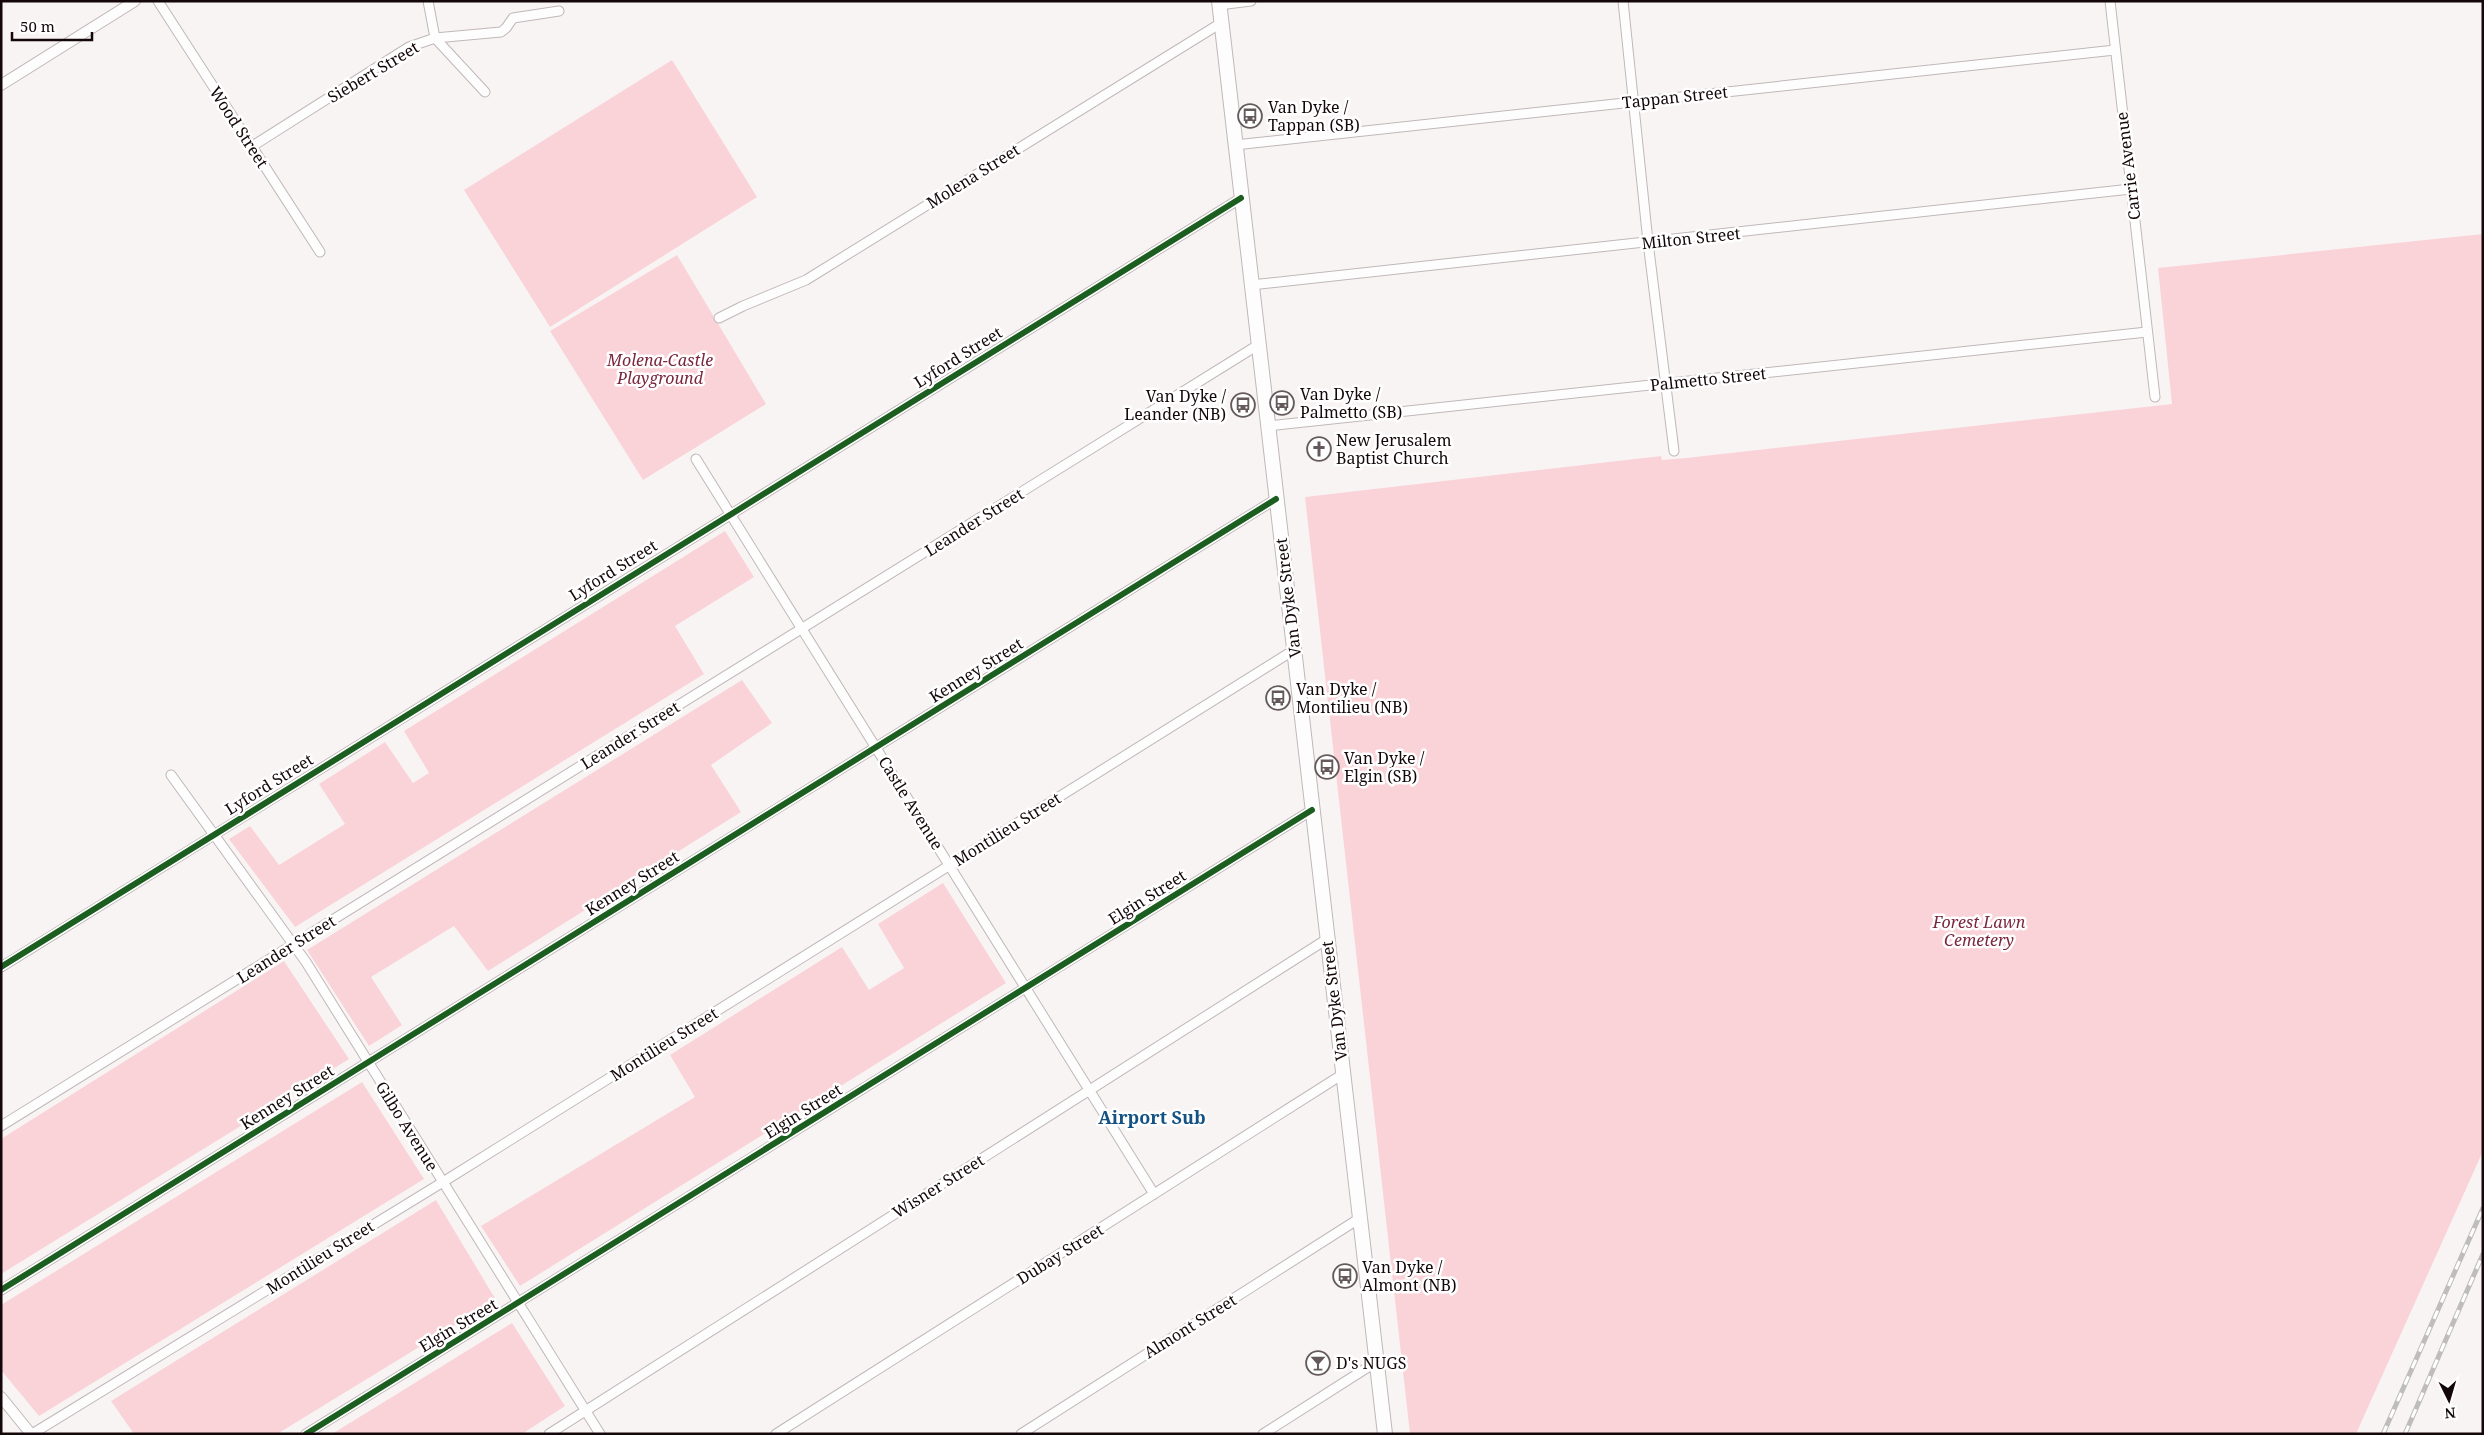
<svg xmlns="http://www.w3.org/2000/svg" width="2484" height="1435" font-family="'Noto Serif',serif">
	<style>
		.green { fill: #fad3d9 }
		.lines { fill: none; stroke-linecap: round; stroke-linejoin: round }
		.minor-casing { stroke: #c0b7b8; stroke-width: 11 }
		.tertiary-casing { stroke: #c0b7b8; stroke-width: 12 }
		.primary-casing { stroke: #c0b7b8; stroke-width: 16 }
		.minor { stroke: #fefdfd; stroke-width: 9 }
		.tertiary { stroke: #fefdfd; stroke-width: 10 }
		.primary { stroke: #fefdfd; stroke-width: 14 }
		.rail-casing { stroke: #bebcbc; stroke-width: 5 }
		.rail { stroke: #fff; stroke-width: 3; stroke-dasharray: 9; stroke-linecap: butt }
		.cycleway-casing { stroke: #fff; stroke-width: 9 }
		.cycleway { stroke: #1b5e20; stroke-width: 6 }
		.labels { text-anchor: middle; stroke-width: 5; stroke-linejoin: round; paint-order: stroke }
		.street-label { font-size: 16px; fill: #14070a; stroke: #fff }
		.poi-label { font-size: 16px; fill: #14070a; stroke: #fff; text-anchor: start }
		.park-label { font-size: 16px; font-style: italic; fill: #7a273d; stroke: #fff }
		.neighbourhood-label { font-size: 18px; font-weight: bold; fill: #135282; stroke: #fff }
	</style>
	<rect width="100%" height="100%" fill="#f9f4f4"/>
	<g class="green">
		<polygon points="672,60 757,197 550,327 464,190"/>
		<polygon points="2483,234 2483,1151 2356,1434 1410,1434 1305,497 1661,456 1662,460 1686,458 2172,404 2158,268"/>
		<polygon points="677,255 766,404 643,480 550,331"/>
		<polygon points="725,531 754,577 675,626 704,674 295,927 229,839 250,826 279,865 345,824 319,784 385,742 413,783 429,773 404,731"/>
		<polygon points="742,680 772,723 711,765 741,812 488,971 454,926 371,977 402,1025 369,1046 307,950"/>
		<polygon points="943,883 1006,983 520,1286 481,1226 695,1097 670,1055 842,947 869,990 904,968 878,924"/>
		<polygon points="284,961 349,1059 1,1274 1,1139"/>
		<polygon points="362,1082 424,1179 39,1416 1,1370 1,1305"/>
		<polygon points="436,1200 496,1300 277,1434 134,1434 111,1401"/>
		<polygon points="512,1323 565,1406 522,1434 332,1434"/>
	</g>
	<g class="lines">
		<g class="minor-casing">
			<g id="minor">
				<polyline points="158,1 320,252"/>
				<polyline points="428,1 435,38 485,92"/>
				<polyline points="1623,1 1648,242 1674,451"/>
				<polyline points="2110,1 2155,397"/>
				<polyline points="1219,5 1251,1"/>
				<polyline points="1235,145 2115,50"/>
				<polyline points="251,147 409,47 435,38 501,32 506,28 513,18 559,11"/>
				<polyline points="1251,285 2131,189"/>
				<polyline points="719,318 743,306 806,280 1221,23"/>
				<polyline points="1267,426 2147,332"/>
				<polyline points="696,459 1154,1194"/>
				<polyline points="171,775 306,962 600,1434"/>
				<polyline points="1,967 1241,198"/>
				<polyline points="1,1126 1258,345"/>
				<polyline points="1,1290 1276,499"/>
				<polyline points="32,1434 443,1182 1294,650"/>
				<polyline points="306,1434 1312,810"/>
				<polyline points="549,1434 1327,939"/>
				<polyline points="776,1434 1343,1074"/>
				<polyline points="1021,1434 1360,1218"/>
				<polyline points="1263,1434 1376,1362"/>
			</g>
		</g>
		<g class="tertiary-casing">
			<g id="tertiary">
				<polyline points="1,85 135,1"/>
				<polyline points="1,1397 31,1434"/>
			</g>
		</g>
		<g class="primary-casing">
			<polyline id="primary" points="1219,1 1385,1434"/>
		</g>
		<use href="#minor" class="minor"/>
		<use href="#tertiary" class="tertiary"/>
		<use href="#primary" class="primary"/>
		<g class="rail-casing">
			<g id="rail">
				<polyline points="2383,1434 2483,1208"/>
				<polyline points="2405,1434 2483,1254"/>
			</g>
		</g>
		<use href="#rail" class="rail"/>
		<g class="cycleway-casing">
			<g id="cycleway">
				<polyline points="1,967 1241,198"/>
				<polyline points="1,1290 1276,499"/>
				<polyline points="306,1434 1312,810"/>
			</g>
		</g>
		<use href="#cycleway" class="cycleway"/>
	</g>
	<defs>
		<g id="bus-ring" transform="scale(1.25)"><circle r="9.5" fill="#fff" stroke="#645a5c" stroke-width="1.5"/><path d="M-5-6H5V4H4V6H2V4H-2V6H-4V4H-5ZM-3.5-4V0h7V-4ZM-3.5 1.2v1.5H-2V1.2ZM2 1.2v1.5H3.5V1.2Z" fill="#645a5c"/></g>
		<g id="church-ring" transform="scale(1.25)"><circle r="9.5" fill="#fff" stroke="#645a5c" stroke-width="1.5"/><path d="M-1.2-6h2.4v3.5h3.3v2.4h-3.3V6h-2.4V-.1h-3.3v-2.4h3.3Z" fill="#645a5c"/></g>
		<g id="bar-ring" transform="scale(1.25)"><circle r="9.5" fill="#fff" stroke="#645a5c" stroke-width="1.5"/><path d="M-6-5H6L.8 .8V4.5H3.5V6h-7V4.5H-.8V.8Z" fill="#645a5c"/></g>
	</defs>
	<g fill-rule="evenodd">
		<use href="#bus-ring" x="1250" y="116"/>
		<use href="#bus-ring" x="1282" y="403"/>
		<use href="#bus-ring" x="1243" y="405"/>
		<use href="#church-ring" x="1319" y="449"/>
		<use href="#bus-ring" x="1278" y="698"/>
		<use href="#bus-ring" x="1327" y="767"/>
		<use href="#bus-ring" x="1345" y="1276"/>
		<use href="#bar-ring" x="1318" y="1363"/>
	</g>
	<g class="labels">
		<g class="street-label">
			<text transform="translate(373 72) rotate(-31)" y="6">Siebert Street</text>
			<text transform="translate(1675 97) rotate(-6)" y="6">Tappan Street</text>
			<text transform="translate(239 127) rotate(57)" y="6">Wood Street</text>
			<text transform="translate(2128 166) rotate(-97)" y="6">Carrie Avenue</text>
			<text transform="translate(973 176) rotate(-32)" y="6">Molena Street</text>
			<text transform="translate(1691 238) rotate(-6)" y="6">Milton Street</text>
			<text transform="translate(958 357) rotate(-32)" y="6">Lyford Street</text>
			<text transform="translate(1708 379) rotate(-6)" y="6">Palmetto Street</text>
			<text transform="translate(974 522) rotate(-32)" y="6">Leander Street</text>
			<text transform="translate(613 570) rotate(-32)" y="6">Lyford Street</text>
			<text transform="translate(1288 598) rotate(-97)" y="6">Van Dyke Street</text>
			<text transform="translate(976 670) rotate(-32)" y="6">Kenney Street</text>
			<text transform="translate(630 735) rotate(-32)" y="6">Leander Street</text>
			<text transform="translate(269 784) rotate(-32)" y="6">Lyford Street</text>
			<text transform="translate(911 803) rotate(58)" y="6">Castle Avenue</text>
			<text transform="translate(1007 829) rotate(-32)" y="6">Montilieu Street</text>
			<text transform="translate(632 883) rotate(-32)" y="6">Kenney Street</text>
			<text transform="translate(1147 897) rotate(-32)" y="6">Elgin Street</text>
			<text transform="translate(286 949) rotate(-32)" y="6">Leander Street</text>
			<text transform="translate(1334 1001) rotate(-97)" y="6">Van Dyke Street</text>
			<text transform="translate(664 1044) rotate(-32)" y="6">Montilieu Street</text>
			<text transform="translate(287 1097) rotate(-32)" y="6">Kenney Street</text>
			<text transform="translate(803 1111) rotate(-32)" y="6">Elgin Street</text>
			<text transform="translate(407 1126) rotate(58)" y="6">Gilbo Avenue</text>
			<text transform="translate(938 1186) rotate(-32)" y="6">Wisner Street</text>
			<text transform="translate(1060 1254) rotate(-32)" y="6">Dubay Street</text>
			<text transform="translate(320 1257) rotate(-32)" y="6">Montilieu Street</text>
			<text transform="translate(458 1325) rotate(-31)" y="6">Elgin Street</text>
			<text transform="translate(1190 1326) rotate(-32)" y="6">Almont Street</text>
		</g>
		<g class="poi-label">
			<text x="1268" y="113">Van Dyke /<tspan x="1268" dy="18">Tappan (SB)</tspan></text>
			<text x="1300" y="400">Van Dyke /<tspan x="1300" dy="18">Palmetto (SB)</tspan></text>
			<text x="1226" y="402" text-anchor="end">Van Dyke /<tspan x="1226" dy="18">Leander (NB)</tspan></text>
			<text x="1336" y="446">New Jerusalem<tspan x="1336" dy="18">Baptist Church</tspan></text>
			<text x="1296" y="695">Van Dyke /<tspan x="1296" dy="18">Montilieu (NB)</tspan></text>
			<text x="1344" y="764">Van Dyke /<tspan x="1344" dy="18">Elgin (SB)</tspan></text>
			<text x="1362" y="1273">Van Dyke /<tspan x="1362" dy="18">Almont (NB)</tspan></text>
			<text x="1336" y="1369">D's NUGS</text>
		</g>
		<g class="park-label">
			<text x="660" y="366">Molena-Castle<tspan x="660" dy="18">Playground</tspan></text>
			<text x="1979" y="928">Forest Lawn<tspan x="1979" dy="18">Cemetery</tspan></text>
		</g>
		<g class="neighbourhood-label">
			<text x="1152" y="1124">Airport Sub</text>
		</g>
	</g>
	<rect width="2484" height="1435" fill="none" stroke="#14070a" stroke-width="5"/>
	<g transform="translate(2449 1400) rotate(175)" stroke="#ffffff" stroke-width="4" paint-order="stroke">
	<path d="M0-4L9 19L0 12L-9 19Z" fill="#14070a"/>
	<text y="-8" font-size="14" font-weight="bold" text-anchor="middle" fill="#14070a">N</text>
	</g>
	<path d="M12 32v8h80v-8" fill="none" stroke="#14070a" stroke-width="2.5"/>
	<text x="20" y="32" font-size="15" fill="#14070a" stroke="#ffffff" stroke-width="4" paint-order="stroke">50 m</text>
</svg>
